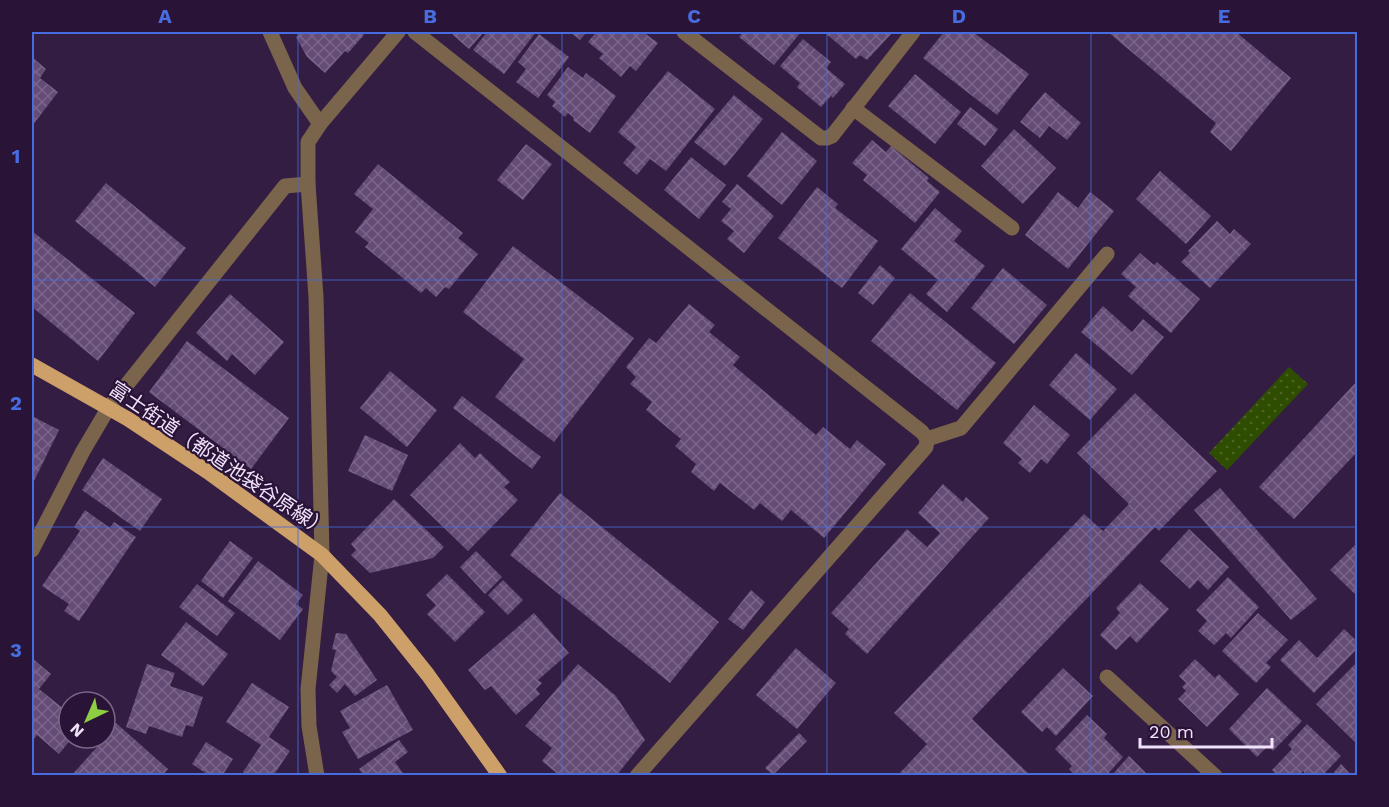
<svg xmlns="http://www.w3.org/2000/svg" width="1389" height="807" font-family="'Work Sans','Noto Sans JP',sans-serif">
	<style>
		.grass { fill: url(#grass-dots) }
		.building { fill: url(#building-cross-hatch) }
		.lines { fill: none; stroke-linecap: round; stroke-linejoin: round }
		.minor { stroke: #7a644b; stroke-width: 15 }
		.major { stroke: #cd9f69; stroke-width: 15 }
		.grid { fill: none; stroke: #476cdf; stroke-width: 1.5; stroke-opacity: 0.55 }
		.labels { text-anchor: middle; stroke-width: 4.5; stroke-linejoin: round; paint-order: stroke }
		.street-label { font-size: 20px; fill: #f0e2fb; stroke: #291337 }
		.neatline { fill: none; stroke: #476cdf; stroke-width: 2 }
		.grid-label { font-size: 20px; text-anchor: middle; font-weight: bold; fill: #476cdf }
	</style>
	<defs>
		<pattern id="grass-dots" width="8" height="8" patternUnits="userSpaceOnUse" patternTransform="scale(1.5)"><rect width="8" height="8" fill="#2f4d00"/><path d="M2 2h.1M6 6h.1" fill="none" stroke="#4d6626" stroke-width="1.8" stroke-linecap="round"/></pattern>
		<pattern id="building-cross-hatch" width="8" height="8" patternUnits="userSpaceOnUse" patternTransform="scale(1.5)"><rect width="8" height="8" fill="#654c76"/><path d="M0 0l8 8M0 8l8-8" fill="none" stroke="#7b668a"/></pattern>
	</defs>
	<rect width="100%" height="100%" fill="#331d42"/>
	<polygon class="grass" points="1289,367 1308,384 1227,470 1209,453"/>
	<g class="building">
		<polygon points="301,32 360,32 364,35 348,53 345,51 325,73 307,57 296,37"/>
		<polygon points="453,32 484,32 469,49 453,35"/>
		<polygon points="487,32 536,32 504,74 473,50"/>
		<polygon points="570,32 587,32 580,40"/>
		<polygon points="596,32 643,32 658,43 636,71 630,66 621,77 599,58 603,54 588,42"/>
		<polygon points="744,32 801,32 774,65 739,37"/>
		<polygon points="824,32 893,32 867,60 860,55 856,59"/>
		<polygon points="944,32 973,32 1029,74 997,115 923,58"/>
		<polygon points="1108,32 1236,32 1291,78 1231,151 1210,132 1216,123"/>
		<polygon points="539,34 569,57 538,98 516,82 526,69 518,62"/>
		<polygon points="803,39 831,62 826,68 845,84 833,98 831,96 821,107 797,87 800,83 780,66"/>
		<polygon points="32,57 46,69 40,78 58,92 32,126"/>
		<polygon points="568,67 583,78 586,73 616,96 590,133 573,120 574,118 568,113 565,117 552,106 555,102 547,95"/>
		<polygon points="668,71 715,109 666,171 650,159 637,175 623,163 636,147 618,132"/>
		<polygon points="915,74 961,112 935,144 888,106"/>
		<polygon points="1045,92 1081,123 1067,140 1049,126 1040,138 1020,122"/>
		<polygon points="734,95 763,119 725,166 694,142"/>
		<polygon points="970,107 998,129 985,146 957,124"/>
		<polygon points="1014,129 1056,168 1023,204 981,166"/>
		<polygon points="782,132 817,161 782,205 747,176"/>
		<polygon points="872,140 886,152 891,146 929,178 927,181 940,192 915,223 863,180 867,175 852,163"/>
		<polygon points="526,144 552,164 523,200 497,180"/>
		<polygon points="691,157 726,185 699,219 664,190"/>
		<polygon points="378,164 463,233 458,238 478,254 449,289 445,287 436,297 426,288 421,293 365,247 369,243 355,232 373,209 354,194"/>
		<polygon points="1160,171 1211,216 1186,244 1136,199"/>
		<polygon points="106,183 186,248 155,287 75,221"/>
		<polygon points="737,184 774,216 744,253 727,239 734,231 721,221 731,209 722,202"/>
		<polygon points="817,187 838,204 835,208 878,241 842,288 778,238"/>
		<polygon points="1058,192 1078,208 1090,192 1114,211 1068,269 1025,235"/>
		<polygon points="935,208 962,231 954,241 985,266 947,312 926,294 938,280 901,249"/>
		<polygon points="1217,221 1230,234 1234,229 1251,244 1210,288 1181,262 1190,253 1188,251"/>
		<polygon points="32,231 135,313 98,361 32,307"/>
		<polygon points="513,246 634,338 554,442 495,397 524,359 463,312"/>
		<polygon points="1140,253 1154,265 1157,262 1200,299 1171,333 1128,296 1136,287 1121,274"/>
		<polygon points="880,265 895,278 873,305 858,293"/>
		<polygon points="1003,268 1047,305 1014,344 971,308"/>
		<polygon points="910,293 996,363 957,410 871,341"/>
		<polygon points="230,294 284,342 255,375 232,354 227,361 196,333"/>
		<polygon points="689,304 715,325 709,332 740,357 733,365 816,435 823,427 850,449 857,440 886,464 824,538 791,510 782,521 760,503 754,510 720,483 714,491 691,472 696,464 675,446 681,439 646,410 652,402 630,384 636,377 626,367 649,338 656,343"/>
		<polygon points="1103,306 1132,332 1143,319 1164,337 1132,375 1081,332"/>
		<polygon points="187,341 289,418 251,469 149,392"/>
		<polygon points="1076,353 1117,389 1090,420 1049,385"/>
		<polygon points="390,371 437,410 407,447 360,408"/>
		<polygon points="1358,380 1358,451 1294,519 1259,487"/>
		<polygon points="1135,393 1217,471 1159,531 1155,527 972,719 1031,776 897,776 927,744 894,713 1084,514 1103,531 1129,504 1077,453"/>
		<polygon points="462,396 541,457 532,469 453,408"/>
		<polygon points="1034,405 1070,435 1047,464 1041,459 1030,473 1018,463 1022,459 1003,443"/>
		<polygon points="32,416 59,430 32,485"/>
		<polygon points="365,435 408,455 392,491 348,471"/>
		<polygon points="460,443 475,458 480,453 510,482 504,487 518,500 468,551 410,495"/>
		<polygon points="103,458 162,499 140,531 82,490"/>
		<polygon points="943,484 963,502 966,497 989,518 867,654 845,634 849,629 831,613 907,529 927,547 940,533 918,513"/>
		<polygon points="1220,488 1317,599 1291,620 1194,510"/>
		<polygon points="560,493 719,622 670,683 510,555"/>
		<polygon points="394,499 444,547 433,558 370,573 351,555 356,550 351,544"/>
		<polygon points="85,510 110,528 114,522 136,537 79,621 64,611 69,604 42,586 80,531 74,527"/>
		<polygon points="1189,529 1229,567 1208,590 1198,580 1190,589 1160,561"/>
		<polygon points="230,541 253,558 223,598 201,581"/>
		<polygon points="1358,542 1358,597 1330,570"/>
		<polygon points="476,551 502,577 485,594 460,567"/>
		<polygon points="258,561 303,595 296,604 303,609 280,640 228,601"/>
		<polygon points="447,574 485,612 455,642 427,614 436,605 426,595"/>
		<polygon points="1228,577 1259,607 1231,638 1226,633 1214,645 1198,631 1207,621 1196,610"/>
		<polygon points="503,580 523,600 508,615 488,595"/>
		<polygon points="1140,583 1169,609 1137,643 1130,636 1116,650 1100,635 1120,613 1116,608"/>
		<polygon points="197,584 235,613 217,636 179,607"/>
		<polygon points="751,590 765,602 743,630 728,619"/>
		<polygon points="534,613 569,653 538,680 542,683 536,689 540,694 516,715 491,686 485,690 468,670"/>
		<polygon points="1258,613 1288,640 1266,663 1271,667 1256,683 1222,651"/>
		<polygon points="186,622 228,654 203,686 161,655"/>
		<polygon points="1344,629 1358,642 1358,648 1314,693 1280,660 1299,640 1317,658"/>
		<polygon points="336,633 346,634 377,680 355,696 345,684 337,693 329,685 337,677 331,671 336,650 332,649"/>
		<polygon points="796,648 836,683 797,729 756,695"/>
		<polygon points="32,658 51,674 39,689 69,713 69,738 72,738 59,754 37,735 32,742"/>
		<polygon points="1195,659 1215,678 1219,674 1239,694 1207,727 1178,699 1186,691 1182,687 1186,683 1179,676"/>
		<polygon points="1356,663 1358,665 1358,745 1316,704"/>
		<polygon points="147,664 175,673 170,686 203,697 193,727 186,725 182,737 149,726 146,734 126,727"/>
		<polygon points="578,664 616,696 645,740 616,776 560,776 542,761 552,748 525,726"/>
		<polygon points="1063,668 1093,696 1056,736 1047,727 1042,732 1021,712"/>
		<polygon points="252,683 289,707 269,737 290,751 275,773 278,776 249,776 243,772 261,745 226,722"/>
		<polygon points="387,685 413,730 358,759 342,732 350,728 340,711"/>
		<polygon points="1267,688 1302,721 1273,751 1268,746 1257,757 1229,729"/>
		<polygon points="1087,715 1107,734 1104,738 1123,757 1106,776 1100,774 1099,776 1076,776 1069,769 1072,766 1055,749"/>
		<polygon points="116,723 168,769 162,776 71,776 105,738"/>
		<polygon points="1307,724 1341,756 1322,776 1307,776 1303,771 1299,776 1278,776 1272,770 1292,749 1288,745"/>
		<polygon points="799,733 807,741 773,775 765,768"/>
		<polygon points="399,740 408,752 395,762 405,776 364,776 359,769"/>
		<polygon points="206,742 233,759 222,776 210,776 192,764"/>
		<polygon points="1129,756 1149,776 1111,776"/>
		<polygon points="1341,764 1352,776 1331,776"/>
	</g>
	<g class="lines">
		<g class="minor">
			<polyline points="270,32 295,88 320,124"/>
			<polyline points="415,32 922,432 927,439 926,447 637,776"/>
			<polyline points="684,32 821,138 827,138 832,136 913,32"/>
			<polyline points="853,108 1012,228"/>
			<polyline points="927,439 961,428 1107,254"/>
			<polyline points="32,550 83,451 109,407 285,186 308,184"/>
			<polyline points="1107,677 1215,776"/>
			<polyline points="317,776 309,726 308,689 322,555 316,297 308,184 308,142 320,124 398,32"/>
		</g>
		<polyline class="major" points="32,365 128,419 208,472 322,555 380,615 428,675 500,776"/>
	</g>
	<path class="grid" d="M298,32V776M562,32V776M827,32V776M1091,32V776M32,280H1358M32,527H1358"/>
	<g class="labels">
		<g class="street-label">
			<text transform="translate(219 459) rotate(34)" y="7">富士街道（都道池袋谷原線）</text>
		</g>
	</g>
	<rect width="1389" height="807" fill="none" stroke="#291337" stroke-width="66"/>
	<g transform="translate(87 720) rotate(224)"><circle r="28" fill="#291337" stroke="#796685" stroke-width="1.5"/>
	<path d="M0-4.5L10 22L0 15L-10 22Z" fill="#8fcd42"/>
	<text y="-9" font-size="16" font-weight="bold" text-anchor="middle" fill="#f0e2fb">N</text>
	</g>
	<path d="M1140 738v9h132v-9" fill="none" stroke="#f0e2fb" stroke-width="3"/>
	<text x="1149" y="738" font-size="18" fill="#f0e2fb" stroke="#291337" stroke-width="4.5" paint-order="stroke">20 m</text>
	<rect x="33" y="33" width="1323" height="741" class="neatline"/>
	<g class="grid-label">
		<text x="165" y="23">A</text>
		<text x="430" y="23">B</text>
		<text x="694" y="23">C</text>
		<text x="959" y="23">D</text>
		<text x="1224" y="23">E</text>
		<text x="16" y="163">1</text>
		<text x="16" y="410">2</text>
		<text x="16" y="657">3</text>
	</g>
</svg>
